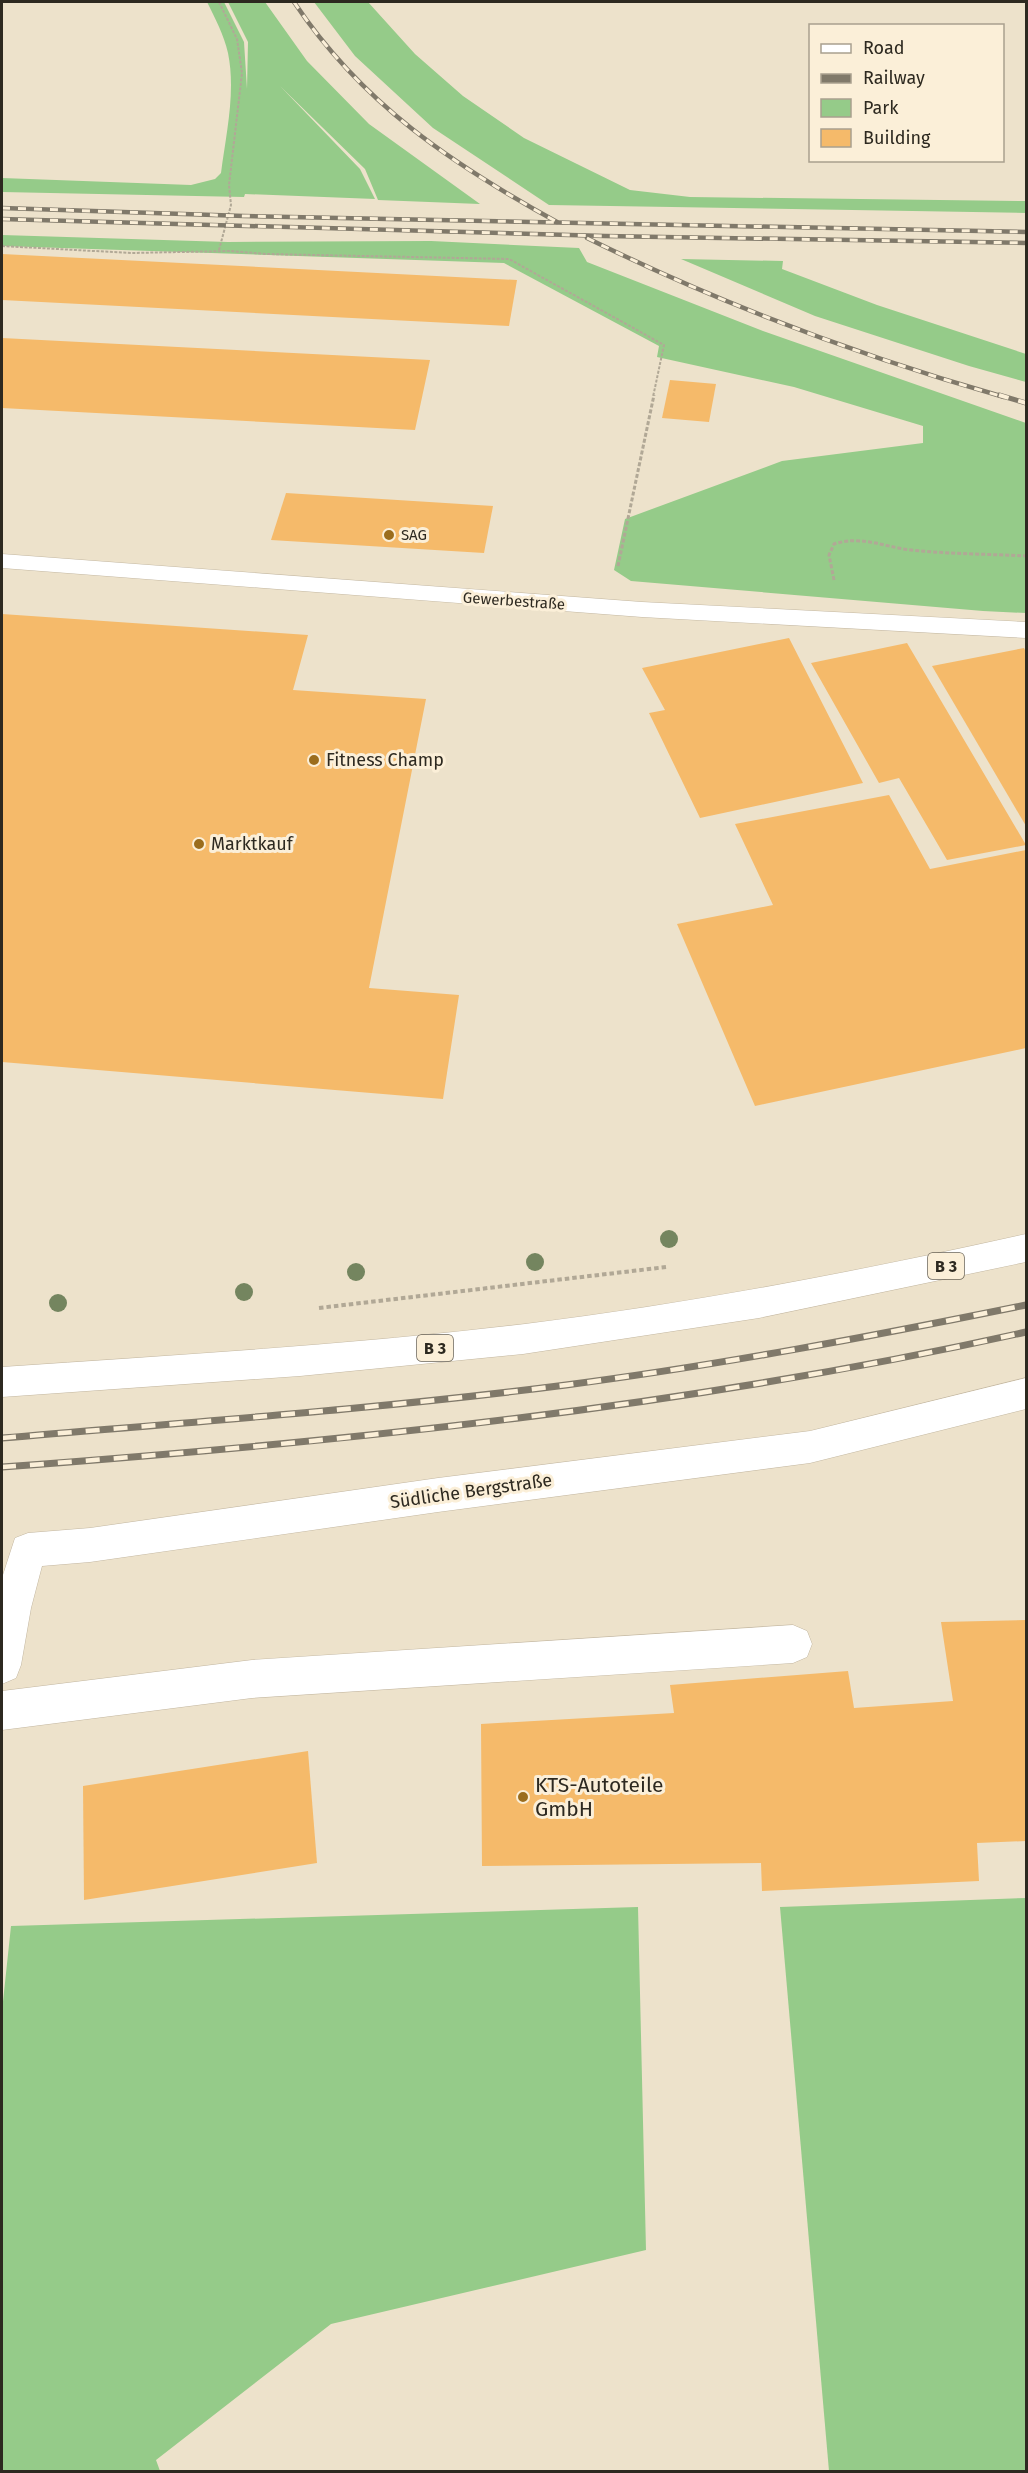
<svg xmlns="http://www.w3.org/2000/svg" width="1028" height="2473" font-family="'Fira Sans',sans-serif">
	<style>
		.green { fill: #95cb89 }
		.building { fill: #f5ba6a }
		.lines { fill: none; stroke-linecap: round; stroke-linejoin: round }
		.minor-casing { stroke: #c3b7a1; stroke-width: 1 }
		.major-casing { stroke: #c3b7a1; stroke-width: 1 }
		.path-far2 { stroke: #b1a896; stroke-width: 2; stroke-dasharray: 3 1.5; stroke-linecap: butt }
		.path-far1 { stroke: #b1a896; stroke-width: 3; stroke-dasharray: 4 2; stroke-linecap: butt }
		.path { stroke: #b1a896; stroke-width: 4; stroke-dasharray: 4.5 3; stroke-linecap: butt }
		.minor { fill: #fff; fill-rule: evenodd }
		.major { fill: #fff; fill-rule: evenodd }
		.rail-far2-casing { stroke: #80796a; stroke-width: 4.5 }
		.rail-far1-casing { stroke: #80796a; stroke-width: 5 }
		.rail-casing { stroke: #80796a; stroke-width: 7 }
		.rail-far2 { stroke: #fbefd8; stroke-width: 3; stroke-dasharray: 8; stroke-linecap: butt }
		.rail-far1 { stroke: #fbefd8; stroke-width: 4; stroke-dasharray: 10; stroke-linecap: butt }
		.rail { stroke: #fbefd8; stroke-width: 4.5; stroke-dasharray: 14; stroke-linecap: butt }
		.tree { fill: #74855f }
		.poi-dot { fill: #9b6d1d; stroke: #fbefd8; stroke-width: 2 }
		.labels { text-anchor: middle; stroke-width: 6; stroke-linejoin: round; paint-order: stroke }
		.far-poi-label { font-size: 15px; fill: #2d2920; stroke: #fbefd8; text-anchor: start }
		.far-street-label { font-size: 15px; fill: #2d2920; stroke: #fbefd8 }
		.shield { fill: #fbefd8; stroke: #6b6457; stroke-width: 1.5 }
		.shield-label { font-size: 16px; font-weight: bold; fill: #2d2920 }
		.poi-label { font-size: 18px; fill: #2d2920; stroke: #fbefd8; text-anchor: start }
		.street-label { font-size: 18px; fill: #2d2920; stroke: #fbefd8 }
		.near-poi-label { font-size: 21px; fill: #2d2920; stroke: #fbefd8; text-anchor: start }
	</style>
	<rect width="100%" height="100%" fill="#ede2cb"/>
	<g class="green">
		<path d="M207,2H224L244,42L247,89L248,42L228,2H265L307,61L369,124L480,204L378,200L365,169L280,86L360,169L375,199L245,194L244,197L2,192V178L191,185L215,179L221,173C226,134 236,92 228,53C224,35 215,18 207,2Z"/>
		<polygon points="314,2 368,2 415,54 463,96 524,138 630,190 690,197 1026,201 1026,213 549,205 433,128 355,56"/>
		<polygon points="2,235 228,242 431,241 579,248 587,262 763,331 1026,423 1026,613 983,611 631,581 614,570 625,519 782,461 923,443 923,426 794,387 657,357 659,346 504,263 2,246"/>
		<polygon points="681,259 783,261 782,269 877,305 1026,354 1026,382 969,366 815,316"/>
		<polygon points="1026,1898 1026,2471 829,2471 780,1907"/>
		<polygon points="638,1907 646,2250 331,2324 156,2460 160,2471 2,2471 2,2011 11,1926"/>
	</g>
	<g class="building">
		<polygon points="2,254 517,280 509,326 2,300"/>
		<polygon points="2,338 430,360 415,430 2,408"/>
		<polygon points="670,380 716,384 709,422 662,418"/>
		<polygon points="286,493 493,506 484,553 271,540"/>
		<polygon points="2,614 308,635 293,690 426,699 369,988 459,995 443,1099 2,1062"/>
		<polygon points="789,638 863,783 700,818 649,713 665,710 642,668"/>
		<polygon points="907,643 1026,845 947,860 899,778 879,783 811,663"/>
		<polygon points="1024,648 1026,652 1026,826 932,666"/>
		<polygon points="889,795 930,869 1026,850 1026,1048 755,1106 677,924 773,905 735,824"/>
		<polygon points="1026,1620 1026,1841 977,1843 979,1881 762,1891 761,1863 482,1866 481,1724 674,1713 670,1685 848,1671 854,1708 953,1701 941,1622"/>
		<polygon points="308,1751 317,1863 84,1900 83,1786"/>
	</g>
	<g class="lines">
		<g class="minor-casing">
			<g id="minor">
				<polygon points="2,554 642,602 1026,622 1026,638 642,617 2,568"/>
				<polygon points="1026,1378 1026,1409 810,1463 438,1512 90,1562 42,1566 31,1608 21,1665 16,1678 2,1684 2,1578 15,1538 28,1533 90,1528 438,1478 810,1431"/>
				<polygon points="793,1625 807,1631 812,1644 807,1657 793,1663 252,1698 2,1730 2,1691 252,1660"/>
			</g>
		</g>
		<g class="major-casing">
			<path id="major" d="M1026,1234V1262L759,1318L523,1354L300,1376L2,1397V1367C176,1355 351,1345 525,1324C694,1303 860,1271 1026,1234Z"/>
		</g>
		<g class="path-far2">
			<polyline points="219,2 237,39 242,73 229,185 231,205 219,250"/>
			<polyline points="2,246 131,253 231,251 266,254 509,259 664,345 653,397"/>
		</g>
		<g class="path-far1">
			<polyline points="618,566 654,395"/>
			<path d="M834,580L829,555L834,544C861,535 884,547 911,550C949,554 988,554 1026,556"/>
		</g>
		<polyline class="path" points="319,1308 666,1267"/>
		<use href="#minor" class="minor"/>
		<use href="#major" class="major"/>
		<g class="rail-far2-casing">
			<g id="rail-far2">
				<path d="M294,2C362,104 452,164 557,222"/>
				<polyline points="2,208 244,216 1026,232"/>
				<polyline points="2,219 605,236 1026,243"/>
				<path d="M587,238C721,304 860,356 1004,397"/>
			</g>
		</g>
		<g class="rail-far1-casing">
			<polyline id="rail-far1" points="999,395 1026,403"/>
		</g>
		<g class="rail-casing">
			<g id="rail">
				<path d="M2,1438C190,1422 379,1409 566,1385C720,1365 873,1336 1026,1305"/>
				<path d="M2,1467C345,1442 690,1407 1026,1332"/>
			</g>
		</g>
		<use href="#rail-far2" class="rail-far2"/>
		<use href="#rail-far1" class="rail-far1"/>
		<use href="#rail" class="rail"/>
	</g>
	<g class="tree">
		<circle cx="669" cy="1239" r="9"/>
		<circle cx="535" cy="1262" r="9"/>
		<circle cx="356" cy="1272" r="9"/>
		<circle cx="244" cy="1292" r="9"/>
		<circle cx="58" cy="1303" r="9"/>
	</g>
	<g class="poi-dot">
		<circle cx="389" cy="535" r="6"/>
		<circle cx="314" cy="760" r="6"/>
		<circle cx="199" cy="844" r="6"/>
		<circle cx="523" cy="1797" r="6"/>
	</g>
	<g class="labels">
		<g class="far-poi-label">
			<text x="401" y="540">SAG</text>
		</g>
		<g class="far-street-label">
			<text transform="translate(514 601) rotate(4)" y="5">Gewerbestraße</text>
		</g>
		<g class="shield">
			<rect x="928" y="1253" width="36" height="26" rx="4.5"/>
			<rect x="417" y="1335" width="36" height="26" rx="4.5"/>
		</g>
		<g class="shield-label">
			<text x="946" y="1272">B 3</text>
			<text x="435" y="1354">B 3</text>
		</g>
		<g class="poi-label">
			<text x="326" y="766">Fitness Champ</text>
			<text x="211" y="850">Marktkauf</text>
		</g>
		<g class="street-label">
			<text transform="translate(471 1491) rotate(-8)" y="6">Südliche Bergstraße</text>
		</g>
		<g class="near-poi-label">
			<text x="535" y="1792">KTS-Autoteile<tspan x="535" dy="24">GmbH</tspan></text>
		</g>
	</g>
	<rect width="1028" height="2473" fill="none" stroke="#2d2920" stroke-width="6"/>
	<rect x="809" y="24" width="195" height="138" fill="#fbefd8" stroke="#a9a08e" stroke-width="1.5"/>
	<rect x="821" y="44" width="30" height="9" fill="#ffffff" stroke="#a9a08e" stroke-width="1.5"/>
	<text x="863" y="54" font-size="18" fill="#2d2920">Road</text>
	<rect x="821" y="74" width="30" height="9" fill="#80796a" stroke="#a9a08e" stroke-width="1.5"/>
	<text x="863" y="84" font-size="18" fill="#2d2920">Railway</text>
	<rect x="821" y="99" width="30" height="18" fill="#95cb89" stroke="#a9a08e" stroke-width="1.5"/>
	<text x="863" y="114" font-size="18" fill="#2d2920">Park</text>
	<rect x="821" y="129" width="30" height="18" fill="#f5ba6a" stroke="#a9a08e" stroke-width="1.5"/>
	<text x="863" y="144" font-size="18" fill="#2d2920">Building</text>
</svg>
